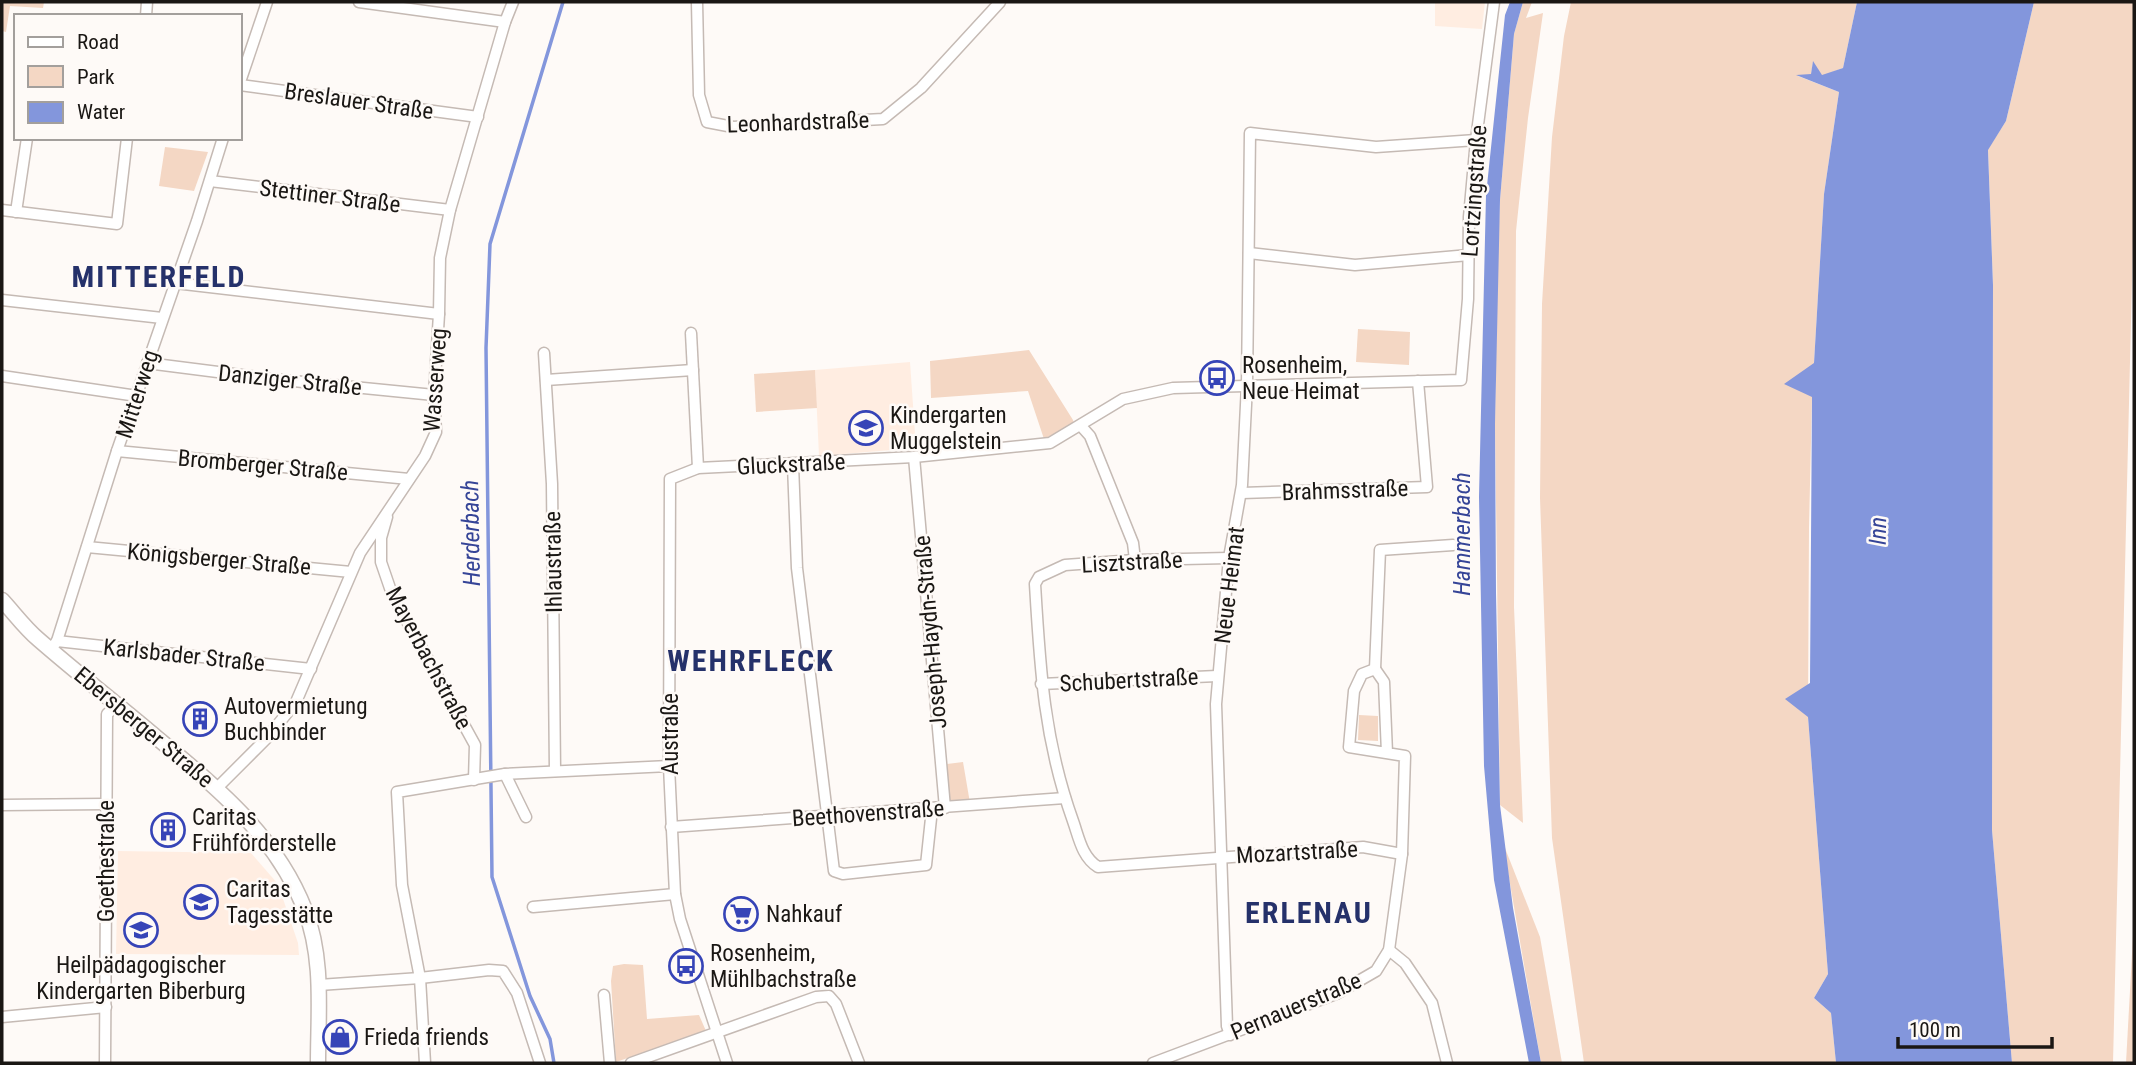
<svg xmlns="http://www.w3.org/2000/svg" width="2136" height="1065" font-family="'Roboto Condensed',sans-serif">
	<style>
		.built { fill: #ffede1 }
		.green { fill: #f4d7c4 }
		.water { fill: #8396dc }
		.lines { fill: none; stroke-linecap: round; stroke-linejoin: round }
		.stream { stroke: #8396dc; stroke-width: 3.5 }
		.street-casing { stroke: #c5bab4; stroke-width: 13 }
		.secondary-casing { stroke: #c5bab4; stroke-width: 17 }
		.street { stroke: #fff; stroke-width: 10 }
		.secondary { stroke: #fff; stroke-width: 14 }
		.labels { text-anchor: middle; stroke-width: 5; stroke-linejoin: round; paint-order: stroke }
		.street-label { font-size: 23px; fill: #1a1714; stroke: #fefaf7 }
		.poi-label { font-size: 23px; fill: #1a1714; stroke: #fefaf7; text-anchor: start }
		.water-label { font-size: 24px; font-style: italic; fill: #354497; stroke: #fefaf7 }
		.district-label { font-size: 30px; font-weight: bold; letter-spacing: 2px; fill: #25316a; stroke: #fefaf7 }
	</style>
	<rect width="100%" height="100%" fill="#fefaf7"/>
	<g class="built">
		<polygon points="1435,2 1485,2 1482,29 1435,26"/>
		<polygon points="910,362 916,448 819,456 815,370"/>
		<polygon points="118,851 251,853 278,884 298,943 299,955 116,954"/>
	</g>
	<g class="green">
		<polygon points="2,2 44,2 43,8 10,6 6,32 2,31"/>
		<polygon points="1523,2 1532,2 1526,18 1543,13 1528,118 1516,231 1514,607 1523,823 1500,805 1495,424 1497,267 1500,200 1514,34"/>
		<polygon points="1571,2 1857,2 1843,68 1822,76 1813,62 1811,75 1798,76 1839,92 1824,194 1812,397 1809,528 1808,717 1828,974 1814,998 1831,1013 1836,1063 1584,1063 1552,838 1540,498 1542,304 1552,137 1564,36"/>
		<polygon points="2034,2 2134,2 2134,197 2113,1063 2012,1063 1992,830 1993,285 1988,149 2006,121"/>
		<polygon points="165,147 208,152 194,191 159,186"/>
		<polygon points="1358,329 1410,332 1409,365 1356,362"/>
		<polygon points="1029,350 1073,420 1074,424 1044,439 1028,391 931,398 930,361"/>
		<polygon points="815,370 817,408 756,412 754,374"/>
		<polygon points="1359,715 1378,716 1378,741 1358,740"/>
		<polygon points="963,762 970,803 950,802 947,764"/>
		<polygon points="1503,843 1540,937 1562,1063 1541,1063"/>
		<polygon points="2134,918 2134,1063 2126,1063"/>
		<polygon points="624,964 643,965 647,1019 699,1015 706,1031 616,1062 611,981 613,966"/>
	</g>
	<g class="water">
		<polygon points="1510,2 1523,2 1514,34 1500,200 1495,424 1496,593 1500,805 1513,908 1541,1063 1529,1063 1494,880 1484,766 1479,497 1486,195 1505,15"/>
		<polygon points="1857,2 2034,2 2006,121 1988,150 1993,285 1992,830 2012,1063 1836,1063 1831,1013 1814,998 1828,974 1808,717 1785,699 1810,683 1812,397 1784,384 1814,363 1824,194 1839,92 1796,75 1811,74 1813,61 1822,75 1843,68"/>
	</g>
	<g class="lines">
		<polyline class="stream" points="554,1063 550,1039 530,996 492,877 486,348 490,244 563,2"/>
		<g class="street-casing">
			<g id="street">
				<polyline points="359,2 505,22"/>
				<polyline points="697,2 699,95 707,122 733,127 883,119 921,88 1000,2"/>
				<polyline points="146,16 147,2"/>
				<polyline points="240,82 267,2"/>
				<polyline points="240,85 478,117"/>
				<polyline points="210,181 450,210"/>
				<polyline points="2,210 117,224 127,138"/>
				<polyline points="16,212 27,138"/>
				<polyline points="1249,253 1355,265 1469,255"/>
				<polyline points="175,283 439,314"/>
				<polyline points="2,300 162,318"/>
				<polyline points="691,333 698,468"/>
				<polyline points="544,353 552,484 555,771"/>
				<polyline points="147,363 273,379 434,395"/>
				<polyline points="2,376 137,396"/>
				<polyline points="546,380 693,370"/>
				<polyline points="1081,426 1090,436 1133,543 1135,560"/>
				<polyline points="117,451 409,479"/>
				<polyline points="914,457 945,808"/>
				<polyline points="793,465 797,568 834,871 843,874 926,865 932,809"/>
				<polyline points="1242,493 1427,487 1418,381"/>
				<polyline points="387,517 381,538 381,562 392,594 475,745 474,780"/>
				<polyline points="87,547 351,572"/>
				<path d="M1229,558L1135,560L1065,565L1039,577L1035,584C1040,669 1044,740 1073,821C1079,838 1082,857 1098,867L1363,847L1402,854"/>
				<polyline points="57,641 311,669"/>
				<polyline points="51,649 57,641 117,451 197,221 223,138"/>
				<polyline points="1375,669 1380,550 1453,545"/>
				<polyline points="1041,684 1217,676"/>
				<polyline points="505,774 526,817"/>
				<polyline points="217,788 266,739 296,702 360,553 425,456 436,432 434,395 439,314 440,258 450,210 505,22 513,2"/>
				<polyline points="2,805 106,804"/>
				<polyline points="671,827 1065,798"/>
				<polyline points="533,907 675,894"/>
				<polyline points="1389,950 1405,963 1432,1003 1447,1063"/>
				<polyline points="319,985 420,978 489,970 503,971 517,993 540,1063"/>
				<polyline points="604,995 610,1063"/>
				<polyline points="2,1017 106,1007"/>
				<polyline points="1230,1035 1227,1026 1216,704 1229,558 1242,485 1247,385 1250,133 1376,147 1476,140"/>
				<polyline points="105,1063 107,714 117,705"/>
				<polyline points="425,1063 420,978 402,885 397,792 505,774 669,766"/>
				<polyline points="631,1063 816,997 829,996 836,1004 859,1063"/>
				<polyline points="727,1063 680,919 675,894 669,766 670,479 698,468 914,457 1050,443 1123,399 1173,388 1461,380 1468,299 1469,217 1476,140 1494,2"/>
				<polyline points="1153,1063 1336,994 1376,971 1389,950 1402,854 1405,756 1349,747 1354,691 1362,674 1375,669 1384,682 1387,753"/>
			</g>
		</g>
		<g class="secondary-casing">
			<path id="secondary" d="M2,600C14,613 25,628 38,639C77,673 118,705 157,738C216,786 277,837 305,910C324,959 318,1012 318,1063"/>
		</g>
		<use href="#street" class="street"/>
		<use href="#secondary" class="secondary"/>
	</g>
	<defs>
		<g id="bus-ring" transform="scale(1.75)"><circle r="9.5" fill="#fefaf7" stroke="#3644b7" stroke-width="1.5"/><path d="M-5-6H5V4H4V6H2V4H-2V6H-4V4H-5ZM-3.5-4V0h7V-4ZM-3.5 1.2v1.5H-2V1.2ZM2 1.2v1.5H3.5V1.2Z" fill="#3644b7"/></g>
		<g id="school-ring" transform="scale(1.75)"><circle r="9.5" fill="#fefaf7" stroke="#3644b7" stroke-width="1.5"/><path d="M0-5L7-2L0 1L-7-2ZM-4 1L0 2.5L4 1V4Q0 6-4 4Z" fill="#3644b7"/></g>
		<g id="building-ring" transform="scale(1.75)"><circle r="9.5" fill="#fefaf7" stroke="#3644b7" stroke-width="1.5"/><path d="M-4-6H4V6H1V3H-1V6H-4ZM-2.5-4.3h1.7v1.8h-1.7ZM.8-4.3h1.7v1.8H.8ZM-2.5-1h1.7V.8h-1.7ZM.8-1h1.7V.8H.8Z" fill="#3644b7"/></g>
		<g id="supermarket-ring" transform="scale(1.75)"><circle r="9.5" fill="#fefaf7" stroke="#3644b7" stroke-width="1.5"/><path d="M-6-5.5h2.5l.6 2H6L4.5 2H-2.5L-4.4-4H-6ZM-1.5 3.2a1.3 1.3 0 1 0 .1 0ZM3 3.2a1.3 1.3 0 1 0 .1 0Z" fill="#3644b7"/></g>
		<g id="shop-ring" transform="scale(1.75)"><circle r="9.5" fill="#fefaf7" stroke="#3644b7" stroke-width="1.5"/><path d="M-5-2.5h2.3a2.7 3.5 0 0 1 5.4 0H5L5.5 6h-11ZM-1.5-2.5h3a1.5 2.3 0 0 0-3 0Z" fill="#3644b7"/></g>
	</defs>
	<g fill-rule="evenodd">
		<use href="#bus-ring" x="1217" y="378"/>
		<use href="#school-ring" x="866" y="428"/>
		<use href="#building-ring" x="200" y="719"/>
		<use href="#building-ring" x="168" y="830"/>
		<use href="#school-ring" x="201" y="902"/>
		<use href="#supermarket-ring" x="741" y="914"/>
		<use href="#school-ring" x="141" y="930"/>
		<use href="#bus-ring" x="686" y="966"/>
		<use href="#shop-ring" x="340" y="1037"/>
	</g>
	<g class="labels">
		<g class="street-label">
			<text transform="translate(359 101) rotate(8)" y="8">Breslauer Straße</text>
			<text transform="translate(798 122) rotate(-2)" y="8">Leonhardstraße</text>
			<text transform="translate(1474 191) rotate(-86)" y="8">Lortzingstraße</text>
			<text transform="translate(330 196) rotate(7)" y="8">Stettiner Straße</text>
			<text transform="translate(290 380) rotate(6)" y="8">Danziger Straße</text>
			<text transform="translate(435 380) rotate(-86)" y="8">Wasserweg</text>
			<text transform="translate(137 394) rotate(-72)" y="8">Mitterweg</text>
			<text transform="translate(791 464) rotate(-3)" y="8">Gluckstraße</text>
			<text transform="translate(263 465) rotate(5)" y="8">Bromberger Straße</text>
			<text transform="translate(1345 490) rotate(-2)" y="8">Brahmsstraße</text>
			<text transform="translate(219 559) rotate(5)" y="8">Königsberger Straße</text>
			<text transform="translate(553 562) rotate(-91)" y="8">Ihlaustraße</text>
			<text transform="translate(1132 562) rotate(-3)" y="8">Lisztstraße</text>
			<text transform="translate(1229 585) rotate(-83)" y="8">Neue Heimat</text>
			<text transform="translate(930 632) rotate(-95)" y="8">Joseph-Haydn-Straße</text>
			<text transform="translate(184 655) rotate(6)" y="8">Karlsbader Straße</text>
			<text transform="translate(429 658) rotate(62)" y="8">Mayerbachstraße</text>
			<text transform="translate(1129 680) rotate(-3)" y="8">Schubertstraße</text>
			<text transform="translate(144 727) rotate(40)" y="8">Ebersberger Straße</text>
			<text transform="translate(670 734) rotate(-90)" y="8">Austraße</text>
			<text transform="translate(868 813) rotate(-4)" y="8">Beethovenstraße</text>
			<text transform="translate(1297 852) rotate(-3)" y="8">Mozartstraße</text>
			<text transform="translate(106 861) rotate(-90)" y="8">Goethestraße</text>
			<text transform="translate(1296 1006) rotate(-23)" y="8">Pernauerstraße</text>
		</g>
		<g class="poi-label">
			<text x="1242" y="373">Rosenheim,<tspan x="1242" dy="26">Neue Heimat</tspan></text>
			<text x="890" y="423">Kindergarten<tspan x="890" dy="26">Muggelstein</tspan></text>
			<text x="224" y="714">Autovermietung<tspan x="224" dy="26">Buchbinder</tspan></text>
			<text x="192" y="825">Caritas<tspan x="192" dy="26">Frühförderstelle</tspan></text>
			<text x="226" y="897">Caritas<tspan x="226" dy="26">Tagesstätte</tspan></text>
			<text x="766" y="922">Nahkauf</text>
			<text x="710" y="961">Rosenheim,<tspan x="710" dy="26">Mühlbachstraße</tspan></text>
			<text x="141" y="973" text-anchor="middle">Heilpädagogischer<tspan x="141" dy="26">Kindergarten Biberburg</tspan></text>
			<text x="364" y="1045">Frieda friends</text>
		</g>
		<g class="water-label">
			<text transform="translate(1878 531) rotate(-89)" y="8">Inn</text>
			<text transform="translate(471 533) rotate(-91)" y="8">Herderbach</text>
			<text transform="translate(1462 534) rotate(-90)" y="8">Hammerbach</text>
		</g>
		<g class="district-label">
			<text x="159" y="287">MITTERFELD</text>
			<text x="751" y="671">WEHRFLECK</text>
			<text x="1309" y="923">ERLENAU</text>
		</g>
	</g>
	<rect width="2136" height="1065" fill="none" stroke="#1a1714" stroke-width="7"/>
	<rect x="14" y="14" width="228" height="126" fill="#fefaf7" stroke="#a39f9c" stroke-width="2"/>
	<rect x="28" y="37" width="35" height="10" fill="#ffffff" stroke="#a39f9c" stroke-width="2"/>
	<text x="77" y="49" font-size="21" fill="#1a1714">Road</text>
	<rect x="28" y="66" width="35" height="21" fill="#f4d7c4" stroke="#a39f9c" stroke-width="2"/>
	<text x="77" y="84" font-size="21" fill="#1a1714">Park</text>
	<rect x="28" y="102" width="35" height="21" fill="#8396dc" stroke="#a39f9c" stroke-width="2"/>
	<text x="77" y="119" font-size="21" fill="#1a1714">Water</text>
	<path d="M1898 1037v10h154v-10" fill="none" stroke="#1a1714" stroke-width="3.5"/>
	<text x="1909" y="1037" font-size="21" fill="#1a1714" stroke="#fefaf7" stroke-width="5" paint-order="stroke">100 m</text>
</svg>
